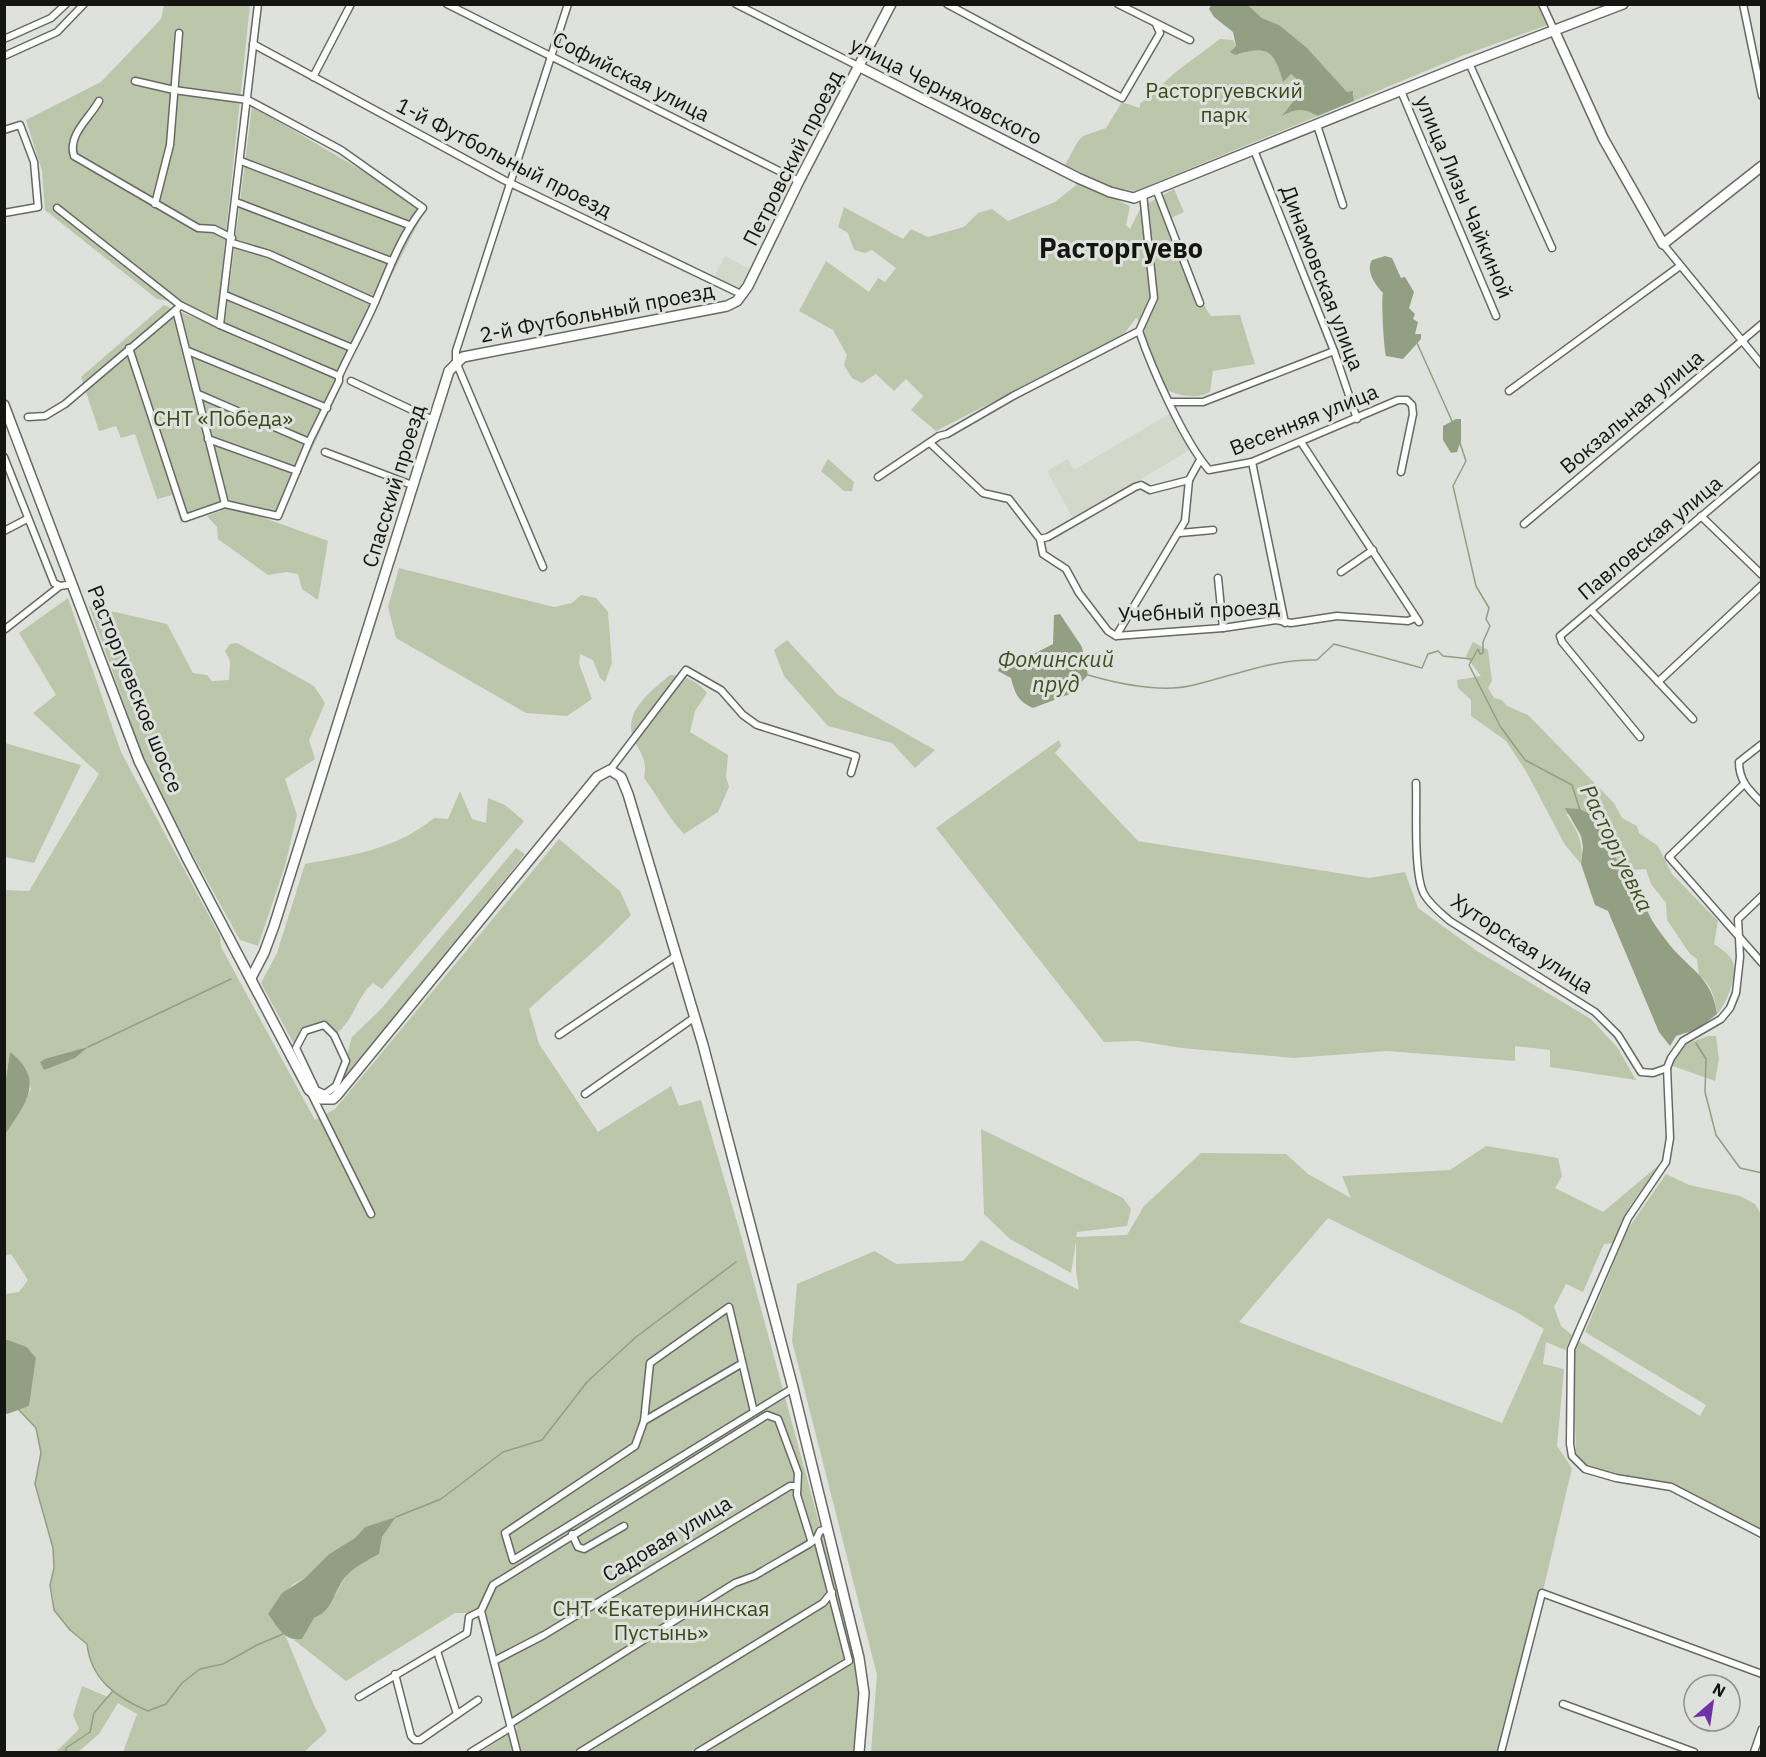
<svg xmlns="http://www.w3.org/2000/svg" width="1766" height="1757" font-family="'IBM Plex Sans',sans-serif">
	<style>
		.built { fill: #d3d8cb }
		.green { fill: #bbc6ab; fill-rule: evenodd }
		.water { fill: #939f82 }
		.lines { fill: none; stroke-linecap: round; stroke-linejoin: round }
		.stream { stroke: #939f82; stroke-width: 1.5 }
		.street-casing { stroke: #676a64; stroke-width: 9 }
		.secondary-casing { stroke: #676a64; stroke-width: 12 }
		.street { stroke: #fff; stroke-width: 6 }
		.secondary { stroke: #fff; stroke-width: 9 }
		.labels { text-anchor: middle; stroke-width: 6; stroke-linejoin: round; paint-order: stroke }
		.street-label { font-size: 21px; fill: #141513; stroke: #dfe2dc }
		.park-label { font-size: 21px; fill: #384819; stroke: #dfe2dc }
		.water-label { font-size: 22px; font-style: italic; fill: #3f4f21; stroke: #dfe2dc }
		.district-label { font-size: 27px; font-weight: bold; fill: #141513; stroke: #dfe2dc }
	</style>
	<rect width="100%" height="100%" fill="#dfe2dc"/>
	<g class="built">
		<polygon points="725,256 752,270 741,293 713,279"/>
		<polygon points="1171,413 1191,449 1074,520 1047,471 1067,459 1074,470"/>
	</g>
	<g class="green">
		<polygon points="164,5 250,5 217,318 183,303 157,299 45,210 42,171 26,120 101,82 161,19"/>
		<polygon points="1248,5 1538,5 1548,25 1464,55 1354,101 1354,92 1347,92 1306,48 1279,25 1262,18"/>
		<path d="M1220,39L1233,40L1236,46L1234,55C1267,46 1274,48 1283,81L1291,74L1305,86L1285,115C1297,107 1305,109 1318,116L1135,191L1113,187L1065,165L1078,141L1083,136L1106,128L1122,102L1140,108V104L1177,71Z"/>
		<polygon points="252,106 426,208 340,377 343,382 279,520 259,516 328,541 318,600 302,589 298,574 287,572 268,575 218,539 217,527 207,516 228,508 181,523 172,495 157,499 135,434 121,438 116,426 99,431 81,377 164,305 224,330"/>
		<path d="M1080,182L1130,206L1126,225L1130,229L1141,207L1174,189L1184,212L1167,220L1206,309L1211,316L1240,315L1255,364L1213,371L1210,392C1195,401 1164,395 1155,378C1147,361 1145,341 1143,323L1136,318L1123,335L936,431L911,410L923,396L906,379L894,391L876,374L862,383L852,378L844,365L847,355L833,330L799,311L826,261L869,292L878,278L885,282L896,268L872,250L865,253L854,250L848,233L838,227L844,207L903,239L911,229L928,237L964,227L978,213L992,209L1008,221L1055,202Z"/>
		<polygon points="828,459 854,482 852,491 844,491 821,471"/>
		<polygon points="399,568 554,607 572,603 581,595 596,598 608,612 612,663 605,682 600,678 593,660 580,654 579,663 592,699 567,716 526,713 396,638 388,607"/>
		<path d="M68,598L121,752L220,936L221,947L315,1120L335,1109L559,839L620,891L631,915C599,949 563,977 529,1009L539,1044L598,1132L671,1086L679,1106L701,1100L742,1239L861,1677L856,1752H481L517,1729L475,1613H455L346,1681L294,1640L302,1639L314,1618C334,1610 334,1592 346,1576C353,1566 368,1560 379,1554L382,1537L395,1518L365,1527L355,1538L329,1554L304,1579L293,1584L268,1614L286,1637L314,1705L327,1731L304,1752H123L137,1714L118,1703L99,1734L78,1752H56L79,1729L73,1715L82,1686L108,1697L112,1691C97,1678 89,1664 87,1644L70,1630L54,1610L50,1585L54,1568L53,1548L35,1484L41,1453L36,1428L19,1409L29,1406L36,1358L27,1347L5,1339V1294L19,1292L28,1280L11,1254L5,1256V1135L31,1089L25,1068L10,1052L5,1085V890L29,891L99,774L33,713L56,695L19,633Z"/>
		<polygon points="89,606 167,624 193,673 207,675 212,681 229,680 230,661 225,651 230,644 237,643 314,686 325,703 309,740 315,759 285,779 297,815 285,866 258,946 240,940 194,857 145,762"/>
		<polygon points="787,640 838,695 935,750 915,768 892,743 828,726 784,676 774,650"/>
		<path d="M1473,642L1488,650L1492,681L1488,688L1494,698L1502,700L1507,706L1528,715L1614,803L1622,818L1637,826L1639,833L1658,846L1672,874L1718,921L1714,944C1720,948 1729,954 1732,960C1739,973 1726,1005 1717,1014C1715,998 1712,985 1699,975L1697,959L1690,954L1667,920L1666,903L1651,884L1646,869L1629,870L1617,859L1596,816L1566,814C1578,832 1584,842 1581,864L1565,845L1527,773L1506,741L1471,716V700L1458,688L1457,680L1481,676L1466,656Z"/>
		<path d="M670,675C686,675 698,682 707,693L695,711L690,732L728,755L726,777L729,787L718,812L684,834C666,815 660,799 644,778C647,763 643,756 636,744C619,714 650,692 670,675Z"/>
		<polygon points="1059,740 1061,746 1055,753 1138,841 1369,878 1405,872 1418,908 1477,951 1591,1019 1617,1047 1636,1080 1550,1067 1550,1050 1515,1046 1515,1061 1387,1051 1294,1058 1182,1048 1138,1041 1104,1042 936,828"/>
		<polygon points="5,743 81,765 34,863 5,857"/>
		<path d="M460,791L472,819L486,823L488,798L505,805L524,821L382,989L373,983C356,997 354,1022 334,1035L324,1026L305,1031L296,1048L261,983L277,953L305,864C352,855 395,850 434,818L448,819Z"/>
		<polygon points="516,848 525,854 337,1091 352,1037 381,1009"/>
		<path d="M1708,1036H1716L1719,1059L1715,1081L1673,1066C1676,1045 1689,1043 1708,1036Z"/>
		<path d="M981,1129L1123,1198L1131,1209L1127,1226L1077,1232L1076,1237L1127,1235L1144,1206L1201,1153L1286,1154L1308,1174L1351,1198L1342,1176L1450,1170L1486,1146L1558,1158L1562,1176L1555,1188L1603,1212L1660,1164L1630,1206L1613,1243L1604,1244L1583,1292L1566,1284L1554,1307L1561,1326L1572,1335L1565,1350L1546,1342L1543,1364L1564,1369L1557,1446L1572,1468L1505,1752H871L877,1675L792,1341L797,1284L875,1251L896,1264L963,1261L981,1240L1079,1290L1076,1271V1241L1071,1273L1010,1239L984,1214ZM1328,1218L1518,1313L1544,1329L1502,1423L1239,1322Z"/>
		<polygon points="1666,1174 1689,1185 1740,1196 1755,1204 1762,1216 1761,1529 1670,1483 1620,1477 1582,1465 1576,1456 1573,1352 1577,1340 1700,1416 1706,1405 1585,1332 1628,1229"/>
	</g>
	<g class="water">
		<path d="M1211,5H1248L1262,18L1279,25L1307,48L1347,92L1353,91L1354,101L1318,116C1304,108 1296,108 1282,116L1305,86L1291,74L1283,82C1274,49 1267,46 1235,55L1230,52L1236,46L1233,32L1214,17L1209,9Z"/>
		<path d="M1385,256L1392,258L1401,278L1405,277L1414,292L1409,308L1415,314L1413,319L1418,322L1415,334H1421V339L1403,359L1386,356C1384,349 1381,300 1383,293C1376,286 1365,270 1372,260Z"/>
		<polygon points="1456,419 1461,419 1461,441 1457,452 1451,453 1443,440 1443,426"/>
		<path d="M1060,614L1082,647L1088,675L1070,694L1033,708C1018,701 1015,694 1011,678L998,671L1003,656L1028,657L1053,644L1054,615Z"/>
		<path d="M1565,808L1579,809L1596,816C1602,830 1607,845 1616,858C1623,868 1633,875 1639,886C1644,894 1644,904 1648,912C1652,922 1660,932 1666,940C1687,969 1712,975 1717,1014L1698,1029L1676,1036L1670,1046L1659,1032L1608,911L1595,905L1581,864L1583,847L1581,836Z"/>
		<polygon points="88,1047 75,1058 44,1070 40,1062 45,1059"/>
		<path d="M10,1052C47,1081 24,1105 5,1135V1085Z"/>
		<polygon points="5,1339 27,1347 36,1358 29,1406 7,1414 4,1413"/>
		<path d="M396,1517L382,1537L379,1554C368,1560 356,1566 347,1575C333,1590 335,1610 314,1618L302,1639C284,1642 278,1627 268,1614L282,1593L304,1579L329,1554L355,1538L365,1527Z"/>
	</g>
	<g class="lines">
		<g class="stream">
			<polyline points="1417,343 1452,421"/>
			<polyline points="1460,443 1466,461 1453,486 1476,586 1489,608 1486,619 1490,626 1483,642 1483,653 1480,654 1478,649 1469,665 1500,726 1525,760 1572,785 1580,810"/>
			<path d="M1088,675C1119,684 1162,693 1194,685C1236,675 1272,659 1317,660L1334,644L1422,668L1428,654L1438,651L1443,656L1471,659"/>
			<polyline points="1696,1043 1706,1059 1705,1092 1716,1135 1740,1168 1762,1173"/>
			<polyline points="88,1047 231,979"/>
			<path d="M18,1409L36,1428L41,1453L35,1484L53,1548L54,1568L50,1585L54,1610L70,1630L87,1644C91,1680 117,1698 148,1711L166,1704L182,1683L200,1669L223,1664L257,1645L283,1634"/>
			<polyline points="396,1517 441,1499 503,1452 542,1440 587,1382 636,1337 736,1262"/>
			<polyline points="66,1752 66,1748 90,1732 94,1713 112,1692"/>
		</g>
		<g class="street-casing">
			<g id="street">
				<polyline points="447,4 799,181"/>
				<polyline points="736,4 860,67"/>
				<polyline points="947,4 1122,98 1160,33 1156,24"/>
				<polyline points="1118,4 1190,40"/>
				<polyline points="1542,4 1554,30"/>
				<polyline points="1743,4 1762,96"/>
				<polyline points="4,39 51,18 66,4"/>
				<polyline points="253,44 504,180 743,295"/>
				<polyline points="4,56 57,32 84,4"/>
				<polyline points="1469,63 1552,248"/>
				<polyline points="313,77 351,4"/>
				<path d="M135,81L174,90L248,100L341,150L423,208C401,236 390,267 376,300C365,326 351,350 339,376"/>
				<polyline points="1401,91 1496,316"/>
				<path d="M99,101C90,118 67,135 74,156L198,228L214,229L232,238"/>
				<polyline points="1317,125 1343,205"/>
				<polyline points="4,130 20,125 34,162 38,207 4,213"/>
				<polyline points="1254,150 1334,351 1357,419"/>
				<polyline points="241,161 409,225"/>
				<polyline points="1156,189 1200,303"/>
				<polyline points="236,202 391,261"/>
				<polyline points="155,204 170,145 179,33"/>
				<polyline points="57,208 180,305 220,325 339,376 339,381 309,442 278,516 225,504 185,518 129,348"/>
				<polyline points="232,243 269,254 375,302"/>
				<polyline points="1663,244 1762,365"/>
				<polyline points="225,295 352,348"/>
				<polyline points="176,310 225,504"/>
				<polyline points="220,325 258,4"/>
				<path d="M1139,331C1152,369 1184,441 1209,470L1252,462L1398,400H1407L1412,405L1413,414L1401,472"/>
				<polyline points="188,351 327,408"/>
				<polyline points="351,381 433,420"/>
				<polyline points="1509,391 1680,266"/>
				<polyline points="198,394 309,442"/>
				<polyline points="1170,402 1203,402 1334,351"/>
				<polyline points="28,417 45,416 65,404 178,308"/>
				<polyline points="208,439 297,471"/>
				<polyline points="1301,442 1419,622"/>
				<polyline points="930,443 983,493 1009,499 1040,539 1043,554 1066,569 1079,593 1108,631 1116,636 1223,628 1276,620 1291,623 1337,616 1408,621 1415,618"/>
				<polyline points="325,452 412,485"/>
				<polyline points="4,457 54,583 60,586"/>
				<polyline points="1252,462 1285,623"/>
				<polyline points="878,477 939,436 947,434 1013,396 1139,331 1154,298 1143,194"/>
				<polyline points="1701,516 1762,575"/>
				<polyline points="1524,524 1762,324"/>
				<polyline points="4,531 27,519"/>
				<polyline points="1180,533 1213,530"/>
				<polyline points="1040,539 1048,537 1135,487 1141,485 1150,490 1189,480"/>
				<polyline points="543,567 456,362 456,351 568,4"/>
				<polyline points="1341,572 1373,550"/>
				<polyline points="1218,578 1223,628"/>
				<polyline points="1591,610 1693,719"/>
				<polyline points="4,630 60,586 73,584"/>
				<polyline points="1116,636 1185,521 1189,480 1200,460"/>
				<polyline points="1658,682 1762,585"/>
				<polyline points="1640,737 1562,642 1560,636 1762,465"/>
				<path d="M1762,744L1739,762C1739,781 1749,790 1762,803"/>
				<polyline points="610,770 686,670 721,690 743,715 757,725 856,756 851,773"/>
				<path d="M1416,783C1417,809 1413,873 1424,894C1430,905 1441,913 1450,921L1595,1012L1618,1035L1641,1072L1653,1073L1667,1068"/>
				<polyline points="1744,784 1669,857 1762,963"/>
				<polyline points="1762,896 1738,919 1740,957 1736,993 1730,1008 1721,1019 1683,1041 1671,1058 1667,1068 1670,1138 1666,1162 1628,1218 1571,1349 1570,1444 1572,1456 1585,1469 1616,1478 1671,1487 1762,1534"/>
				<polygon points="324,1025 334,1035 346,1061 336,1086 325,1094 316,1090 296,1048 305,1031"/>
				<polyline points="559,1035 676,956"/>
				<polyline points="311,1093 371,1214"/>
				<polyline points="585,1094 695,1017"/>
				<polyline points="754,1412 729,1307 650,1363 644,1421 635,1446 505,1533 513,1560 793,1388"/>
				<polyline points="644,1421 741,1364"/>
				<polyline points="572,1534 578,1547 584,1549 624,1526"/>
				<polyline points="437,1651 457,1714"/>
				<polyline points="494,1661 544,1635 790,1486 796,1486"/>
				<polyline points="395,1674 411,1736 415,1740 420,1740 478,1700"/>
				<polyline points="359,1697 467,1633 469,1617 481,1611"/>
				<polyline points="1563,1704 1694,1752"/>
				<polyline points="511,1723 735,1583 754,1576 809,1544 817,1538 820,1531 827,1529"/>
				<polyline points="471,1752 510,1728"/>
				<polyline points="517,1752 481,1611 493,1585 767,1415 778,1419 798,1473 797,1495 811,1540"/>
				<polyline points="580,1752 823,1603 832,1592"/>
				<polyline points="698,1752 849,1661 817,1538"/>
				<polyline points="1501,1752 1542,1593 1762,1674"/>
				<polyline points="1754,1752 1762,1729"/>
			</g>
		</g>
		<g class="secondary-casing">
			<g id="secondary">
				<polyline points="1554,30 1603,138 1663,244 1762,166"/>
				<polyline points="860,67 1078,178 1110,192 1134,198 1469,63 1623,4"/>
				<polyline points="4,405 139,761 188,860 309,1090 321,1099 333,1099 338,1094 597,777 610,770 621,777 628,794 703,1045 793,1388 859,1658 864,1693 859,1752"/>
				<polyline points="251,978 264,953 274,926 449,371 463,357 727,306 737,301 748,286 799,181 891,4"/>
			</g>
		</g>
		<use href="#street" class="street"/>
		<use href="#secondary" class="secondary"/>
	</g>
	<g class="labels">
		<g class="street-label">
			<text transform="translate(631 77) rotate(27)" y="7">Софийская улица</text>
			<text transform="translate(946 91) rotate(27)" y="7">улица Черняховского</text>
			<text transform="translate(504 158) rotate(27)" y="7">1-й Футбольный проезд</text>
			<text transform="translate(793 158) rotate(-63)" y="7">Петровский проезд</text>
			<text transform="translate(1464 197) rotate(67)" y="7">улица Лизы Чайкиной</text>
			<text transform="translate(1322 278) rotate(69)" y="7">Динамовская улица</text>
			<text transform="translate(597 313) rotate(-11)" y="7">2-й Футбольный проезд</text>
			<text transform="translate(1632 412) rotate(-40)" y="7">Вокзальная улица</text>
			<text transform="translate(1304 420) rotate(-22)" y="7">Весенняя улица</text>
			<text transform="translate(394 486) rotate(-73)" y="7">Спасский проезд</text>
			<text transform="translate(1650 538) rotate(-40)" y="7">Павловская улица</text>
			<text transform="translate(1199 611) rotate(-3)" y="7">Учебный проезд</text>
			<text transform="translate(135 689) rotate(68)" y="7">Расторгуевское шоссе</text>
			<text transform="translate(1522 944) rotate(33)" y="7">Хуторская улица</text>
			<text transform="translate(667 1539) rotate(-31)" y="7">Садовая улица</text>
		</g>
		<g class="park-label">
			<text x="1224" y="98">Расторгуевский<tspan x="1224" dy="24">парк</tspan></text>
			<text x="223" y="426">СНТ «Победа»</text>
			<text x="661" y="1616">СНТ «Екатерининская<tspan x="661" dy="24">Пустынь»</tspan></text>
		</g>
		<g class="water-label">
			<text x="1056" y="667">Фоминский<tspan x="1056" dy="25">пруд</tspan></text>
			<text transform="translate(1617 848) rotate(64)" y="8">Расторгуевка</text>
		</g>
		<g class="district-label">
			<text x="1121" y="258">Расторгуево</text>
		</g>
	</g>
	<rect width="1766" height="1757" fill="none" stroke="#141513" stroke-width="12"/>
	<g transform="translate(1712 1703) rotate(29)"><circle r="28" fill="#dfe2dc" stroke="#8e908c" stroke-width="1.5"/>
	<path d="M0-4.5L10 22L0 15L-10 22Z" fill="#7232a7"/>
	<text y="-9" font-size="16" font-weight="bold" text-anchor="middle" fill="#141513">N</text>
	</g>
</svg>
